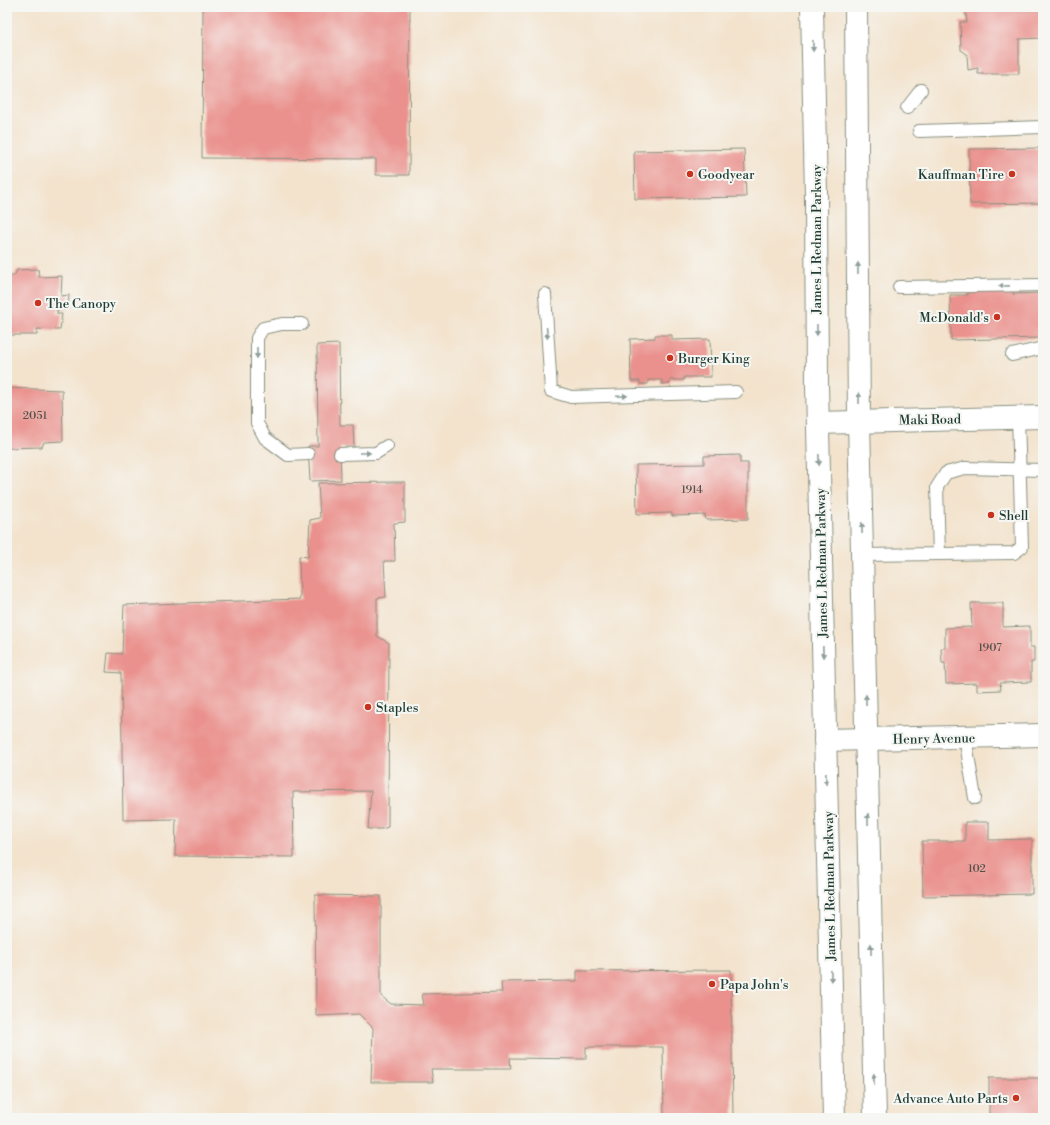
<svg xmlns="http://www.w3.org/2000/svg" width="1050" height="1125" font-family="'Libre Bodoni',serif">
	<style>
		.building { fill: #ea918d }
		.lines { fill: none; stroke-linecap: round; stroke-linejoin: round }
		.lane-casing { stroke: #899080; stroke-width: 14 }
		.street-casing { stroke: #899080; stroke-width: 24 }
		.secondary-casing { stroke: #899080; stroke-width: 24 }
		.lane { stroke: #fff; stroke-width: 12 }
		.street { stroke: #fff; stroke-width: 22 }
		.secondary { stroke: #fff; stroke-width: 22 }
		.oneway { fill: #8f9e9a }
		.poi-dot { fill: #c8321e; stroke: #f6f6f2; stroke-width: 1.5 }
		.labels { text-anchor: middle; stroke-width: 4; stroke-linejoin: round; paint-order: stroke }
		.number-label { font-size: 11px; fill: #52524a }
		.poi-label { font-size: 13px; fill: #1f3d34; stroke: #f6f6f2; text-anchor: start }
		.street-label { font-size: 13px; fill: #1f3d34; stroke: #f6f6f2 }
	</style>
	<rect width="100%" height="100%" fill="#f6f6f2"/>
	<filter id="ink" filterUnits="userSpaceOnUse"><feTurbulence type="fractalNoise" baseFrequency=".025" numOctaves="2"/><feDisplacementMap in="SourceGraphic" scale="8" xChannelSelector="R" yChannelSelector="G"/><feConvolveMatrix kernelMatrix="1 2 1 2 8 2 1 2 1" color-interpolation-filters="sRGB"/></filter>
	<filter id="wash" filterUnits="userSpaceOnUse"><feTurbulence type="fractalNoise" baseFrequency=".012" numOctaves="4" result="noise"/><feDisplacementMap in="SourceGraphic" scale="16" xChannelSelector="R" yChannelSelector="G"/><feGaussianBlur stdDeviation="0.9" result="paint"/><feColorMatrix in="noise" values="0 0 0 0 0 0 0 0 0 0 0 0 0 0 0 0 0 1.4 0 .05"/><feComposite in="paint" operator="in"/></filter>
	<g filter="url(#wash)">
		<rect width="100%" height="100%" fill="#f3e3cd"/>
		<g id="blocks">
			<g class="building">
				<polygon points="203,7 410,7 409,175 376,175 376,159 202,158"/>
				<polygon points="965,7 1019,7 1019,10 1043,10 1043,38 1019,39 1019,74 978,74 978,68 968,70 967,54 961,50 960,22 967,22"/>
				<polygon points="1043,148 1043,203 970,204 969,149"/>
				<polygon points="744,149 746,197 635,199 634,151"/>
				<polygon points="38,269 39,277 62,276 61,296 69,295 68,309 57,310 57,314 62,314 60,330 37,329 37,335 7,335 7,276 14,276 17,270"/>
				<polygon points="1013,288 1013,294 1043,293 1043,338 951,340 950,295 968,295 968,289"/>
				<polygon points="655,335 672,335 672,340 710,339 711,377 684,377 684,380 670,380 670,384 662,384 662,380 648,380 648,384 640,384 640,381 631,381 630,339 655,338"/>
				<polygon points="339,344 340,425 353,425 354,447 340,448 341,480 310,481 308,446 318,446 317,345"/>
				<polygon points="7,388 62,390 63,441 44,442 42,447 7,448"/>
				<polygon points="740,455 740,463 748,463 748,519 706,520 705,515 672,516 672,513 637,514 636,465 704,464 704,456"/>
				<polygon points="395,482 405,482 405,522 394,523 395,561 384,561 386,597 377,598 377,636 389,643 388,827 382,829 368,829 371,791 293,792 294,857 175,856 176,819 123,820 121,673 106,672 108,653 122,654 124,605 300,599 299,556 308,557 310,520 320,518 318,483"/>
				<polygon points="971,603 1003,603 1003,627 1030,626 1030,647 1034,647 1034,662 1031,662 1031,682 1000,683 1001,690 977,691 977,683 946,684 945,663 942,663 941,648 945,648 945,628 972,627"/>
				<polygon points="965,822 989,822 989,840 1032,839 1032,894 923,896 922,841 965,841"/>
				<polygon points="315,895 381,896 381,996 391,1004 424,1005 422,994 502,992 501,982 577,981 577,971 731,970 733,1118 664,1118 663,1047 586,1047 586,1059 510,1058 511,1069 431,1069 433,1082 371,1082 373,1028 359,1014 316,1016"/>
				<rect x="989" y="1078" width="54" height="40"/>
			</g>
		</g>
	</g>
	<g filter="url(#ink)">
		<use href="#blocks" fill-opacity="0" stroke="#899080" stroke-width="1"/>
		<g class="lines">
			<g class="lane-casing">
				<g id="lane">
					<polyline points="907,108 921,90"/>
					<polyline points="919,131 1043,127"/>
					<polyline points="899,287 1043,285"/>
					<polyline points="545,294 551,391 571,397 736,392"/>
					<polyline points="302,324 282,324 263,328 257,338 257,423 265,438 288,455 308,454"/>
					<polyline points="1012,355 1043,348"/>
					<polyline points="340,454 376,453 387,446"/>
					<polyline points="939,554 1014,553 1022,547 1018,417"/>
					<polyline points="862,555 939,554 937,487 946,473 965,468 1043,470"/>
					<polyline points="965,737 975,798"/>
				</g>
			</g>
			<g class="street-casing">
				<g id="street">
					<polyline points="818,423 1043,417"/>
					<polyline points="825,740 1043,735"/>
				</g>
			</g>
			<g class="secondary-casing">
				<g id="secondary">
					<polyline points="812,7 816,196 817,385 834,1118"/>
					<polyline points="856,7 859,421 875,1118"/>
				</g>
			</g>
			<use href="#lane" class="lane"/>
			<use href="#street" class="street"/>
			<use href="#secondary" class="secondary"/>
		</g>
		<defs><path id="oneway-solid" d="M-6-.8H1V-3.2L6.5 0L1 3.2V.8H-6Z"/></defs>
		<g class="oneway">
			<use href="#oneway-solid" transform="translate(813 46) rotate(89)"/>
			<use href="#oneway-solid" transform="translate(858 268) rotate(-90)"/>
			<use href="#oneway-solid" transform="translate(1004 286) rotate(179)"/>
			<use href="#oneway-solid" transform="translate(817 330) rotate(90)"/>
			<use href="#oneway-solid" transform="translate(547 333) rotate(86)"/>
			<use href="#oneway-solid" transform="translate(257 353) rotate(90)"/>
			<use href="#oneway-solid" transform="translate(622 396) rotate(-2)"/>
			<use href="#oneway-solid" transform="translate(859 398) rotate(-91)"/>
			<use href="#oneway-solid" transform="translate(365 453)"/>
			<use href="#oneway-solid" transform="translate(819 460) rotate(89)"/>
			<use href="#oneway-solid" transform="translate(862 528) rotate(-91)"/>
			<use href="#oneway-solid" transform="translate(823 652) rotate(89)"/>
			<use href="#oneway-solid" transform="translate(866 700) rotate(-91)"/>
			<use href="#oneway-solid" transform="translate(826 779) rotate(89)"/>
			<use href="#oneway-solid" transform="translate(868 819) rotate(-91)"/>
			<use href="#oneway-solid" transform="translate(871 949) rotate(-91)"/>
			<use href="#oneway-solid" transform="translate(831 976) rotate(89)"/>
			<use href="#oneway-solid" transform="translate(874 1079) rotate(-91)"/>
		</g>
	</g>
	<g class="poi-dot">
		<circle cx="690" cy="174" r="4"/>
		<circle cx="1012" cy="174" r="4"/>
		<circle cx="38" cy="303" r="4"/>
		<circle cx="997" cy="317" r="4"/>
		<circle cx="670" cy="358" r="4"/>
		<circle cx="991" cy="515" r="4"/>
		<circle cx="368" cy="707" r="4"/>
		<circle cx="712" cy="984" r="4"/>
		<circle cx="1016" cy="1098" r="4"/>
	</g>
	<g class="labels">
		<g class="number-label">
			<text x="35" y="419">2051</text>
			<text x="692" y="493">1914</text>
			<text x="990" y="651">1907</text>
			<text x="977" y="872">102</text>
		</g>
		<g class="poi-label">
			<text x="698" y="179">Goodyear</text>
			<text x="1004" y="179" text-anchor="end">Kauffman Tire</text>
			<text x="46" y="308">The Canopy</text>
			<text x="989" y="322" text-anchor="end">McDonald's</text>
			<text x="678" y="363">Burger King</text>
			<text x="999" y="520">Shell</text>
			<text x="376" y="712">Staples</text>
			<text x="720" y="989">Papa John's</text>
			<text x="1008" y="1103" text-anchor="end">Advance Auto Parts</text>
		</g>
		<g class="street-label">
			<text transform="translate(816 239) rotate(-90)" y="5">James L Redman Parkway</text>
			<text transform="translate(930 419) rotate(-1)" y="5">Maki Road</text>
			<text transform="translate(821 563) rotate(-91)" y="5">James L Redman Parkway</text>
			<text transform="translate(934 738) rotate(-1)" y="5">Henry Avenue</text>
			<text transform="translate(829 886) rotate(-91)" y="5">James L Redman Parkway</text>
		</g>
	</g>
	<rect width="1050" height="1125" fill="none" stroke="#f6f6f2" stroke-width="24"/>
</svg>
